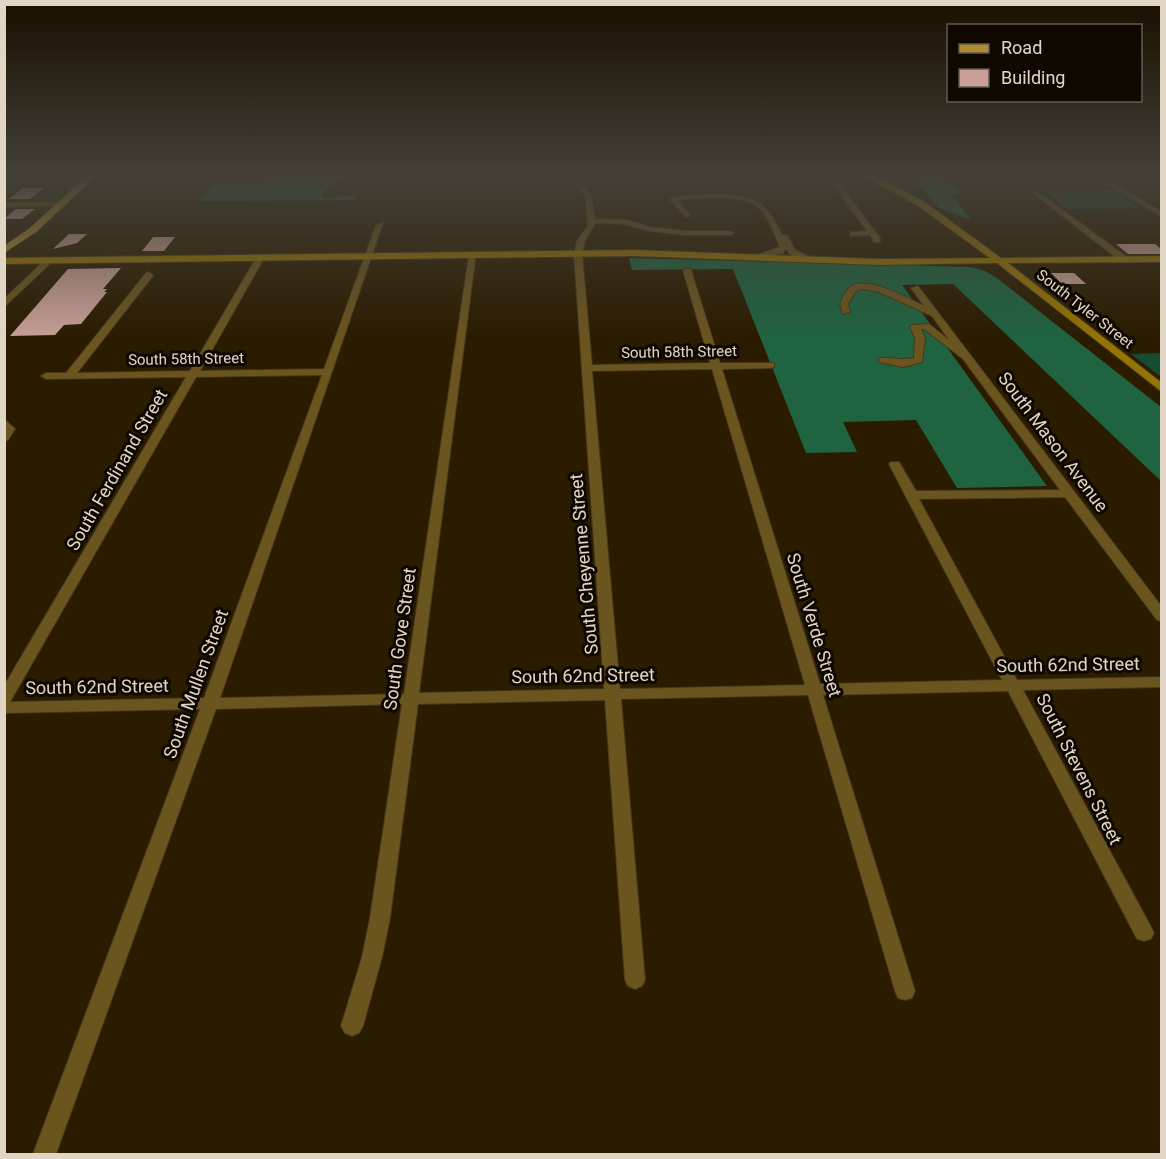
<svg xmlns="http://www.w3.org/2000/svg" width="1166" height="1159" font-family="Roboto,sans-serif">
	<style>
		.green { fill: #164c31 }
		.forest { fill: #1f6341 }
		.building { fill: #c79f97 }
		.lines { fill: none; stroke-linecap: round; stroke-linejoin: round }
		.street-casing { stroke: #44361c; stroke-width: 2 }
		.secondary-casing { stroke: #44361c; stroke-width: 2 }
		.primary-casing { stroke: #44361c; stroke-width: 2 }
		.street { fill: #6a551f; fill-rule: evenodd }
		.secondary { fill: #957305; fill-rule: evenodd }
		.primary { fill: #af8c2f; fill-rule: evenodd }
		.labels { text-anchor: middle; stroke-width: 6; stroke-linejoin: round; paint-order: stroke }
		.far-street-label { font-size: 15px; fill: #e1d6c6; stroke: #0e0801 }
		.street-label { font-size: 18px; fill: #e1d6c6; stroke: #0e0801 }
	</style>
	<rect width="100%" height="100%" fill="#2b1c00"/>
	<g class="green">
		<polygon points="1113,190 1141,208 1067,209 1047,192"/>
		<polygon points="1161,353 1161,377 1131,354"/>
	</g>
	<g class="forest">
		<polygon points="268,176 362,176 343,178 322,193 323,198 356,195 353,200 199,201 217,179 266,179"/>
		<polygon points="911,176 941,176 960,193 953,196 971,220 939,208"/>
		<polygon points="629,258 971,267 985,271 997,278 1161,407 1161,481 953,284 902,285 1047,486 957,488 916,420 843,422 857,452 806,453 733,269 632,270"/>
	</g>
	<g class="building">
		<polygon points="23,188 44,188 30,199 9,199"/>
		<polygon points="16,209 35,209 22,219 4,219"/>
		<polygon points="69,234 87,234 77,243 53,249"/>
		<polygon points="153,237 175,237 164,251 142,251"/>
		<polygon points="1116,244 1155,244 1161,249 1161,254 1128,254"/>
		<polygon points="121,268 103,289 107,289 104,292 107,292 81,324 64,325 55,335 10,336 68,269"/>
		<polygon points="1051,273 1074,273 1086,284 1062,284"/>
	</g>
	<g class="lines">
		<g class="street-casing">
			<g id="street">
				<polygon points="827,176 834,176 880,238 880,242 874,242 870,235 850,236 850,232 867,231"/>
				<polygon points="1093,176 1101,176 1162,212 1162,217"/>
				<path d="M582,187L591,194L595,219L626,220L650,227L686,231H730L734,233L730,235H686L649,231L625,224L595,223L585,241L582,254L592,365L710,363L683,270L687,268L691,270L720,363H774V367L771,368L722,369L820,684L1002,680L905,495L889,464L891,462H899L916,491L1060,490L963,359L924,329H921L925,338L922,362L903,367L879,362V358C891,357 901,361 914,358L915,338L910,327L912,325L929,324L949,340L932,316L879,292L862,289L856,291L848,304L850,312L843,314L840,304C842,299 845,291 850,287C867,275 908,298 924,306L911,288L918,286L1162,607V621L1157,620L1065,497L919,499L1017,680L1162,677V687L1023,690L1151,927L1154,933L1151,939L1144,941L1137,939L1008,691L823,695L915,991L912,998L905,1000L898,998L895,991L808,695L621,699L645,980L642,986L635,989L628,986L625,980L605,700L418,704L390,918L382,957L363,1026L359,1033L352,1036L345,1033L341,1026L362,957L370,918L402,704L216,709L56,1154H33L200,709L4,713V686L186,377L46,379L41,376L46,373H66L146,273L149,272L153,275L152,277L77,373L190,371L256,258L260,256L264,258L200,371L324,369L376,225L383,223L220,698L404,694L469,255L476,253L419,693L604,689L574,254L577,241L588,226L585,195L579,189ZM712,369L805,685L620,689L592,371ZM322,375L204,698L10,702L196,377Z"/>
				<polygon points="1034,192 1038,192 1128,258 1128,262 1122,262 1034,194"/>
				<path d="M719,194C756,197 767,201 782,235H787L795,250L810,257V261C802,262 790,256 786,249L783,253L757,259V255L780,247C774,234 770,219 760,209C745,193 699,198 678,200L690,215L686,217L669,199L681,196Z"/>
				<polygon points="64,202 65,204 61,206 4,207 4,203"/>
				<polygon points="47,258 54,260 4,307 4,299"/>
				<polygon points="4,419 15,429 8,440 4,441"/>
			</g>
		</g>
		<g class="secondary-casing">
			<polygon id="secondary" points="864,176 874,176 923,201 1001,258 1162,256 1162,262 1008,263 1162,383 1162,392 997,263 880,265 635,256 4,264 4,258 635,250 880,259 990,258 917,205"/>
		</g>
		<g class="primary-casing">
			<polygon id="primary" points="87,176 96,176 36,232 4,253 4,246 30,228"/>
		</g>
		<use href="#street" class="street"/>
		<use href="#secondary" class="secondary"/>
		<use href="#primary" class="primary"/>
	</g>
	<linearGradient id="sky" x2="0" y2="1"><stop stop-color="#180f00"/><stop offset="0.52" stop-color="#444037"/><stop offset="1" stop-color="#444037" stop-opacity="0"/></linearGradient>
	<rect width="1166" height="338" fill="url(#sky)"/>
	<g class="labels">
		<g class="far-street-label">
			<text transform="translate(1085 309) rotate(38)" y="5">South Tyler Street</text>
			<text transform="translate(679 352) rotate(-1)" y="5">South 58th Street</text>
			<text transform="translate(186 359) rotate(-1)" y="5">South 58th Street</text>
		</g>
		<g class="street-label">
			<text transform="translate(1053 442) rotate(53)" y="6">South Mason Avenue</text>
			<text transform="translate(117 470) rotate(-60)" y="6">South Ferdinand Street</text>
			<text transform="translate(584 564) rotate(-95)" y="6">South Cheyenne Street</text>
			<text transform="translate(814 625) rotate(73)" y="6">South Verde Street</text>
			<text transform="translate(400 639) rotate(-82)" y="6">South Gove Street</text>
			<text transform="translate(1068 665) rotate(-1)" y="6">South 62nd Street</text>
			<text transform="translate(583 676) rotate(-1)" y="6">South 62nd Street</text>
			<text transform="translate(196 684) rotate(-70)" y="6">South Mullen Street</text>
			<text transform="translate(97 687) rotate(-1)" y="6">South 62nd Street</text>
			<text transform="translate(1079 769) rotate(63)" y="6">South Stevens Street</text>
		</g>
	</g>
	<rect width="1166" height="1159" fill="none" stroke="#e1d6c6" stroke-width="12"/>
	<rect x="947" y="24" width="195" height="78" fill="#0e0801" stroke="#625a50" stroke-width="1.5"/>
	<rect x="959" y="44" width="30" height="9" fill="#af8c2f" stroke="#625a50" stroke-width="1.5"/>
	<text x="1001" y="54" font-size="18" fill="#e1d6c6">Road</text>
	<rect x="959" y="69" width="30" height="18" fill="#c79f97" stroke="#625a50" stroke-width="1.5"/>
	<text x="1001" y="84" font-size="18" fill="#e1d6c6">Building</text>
</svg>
